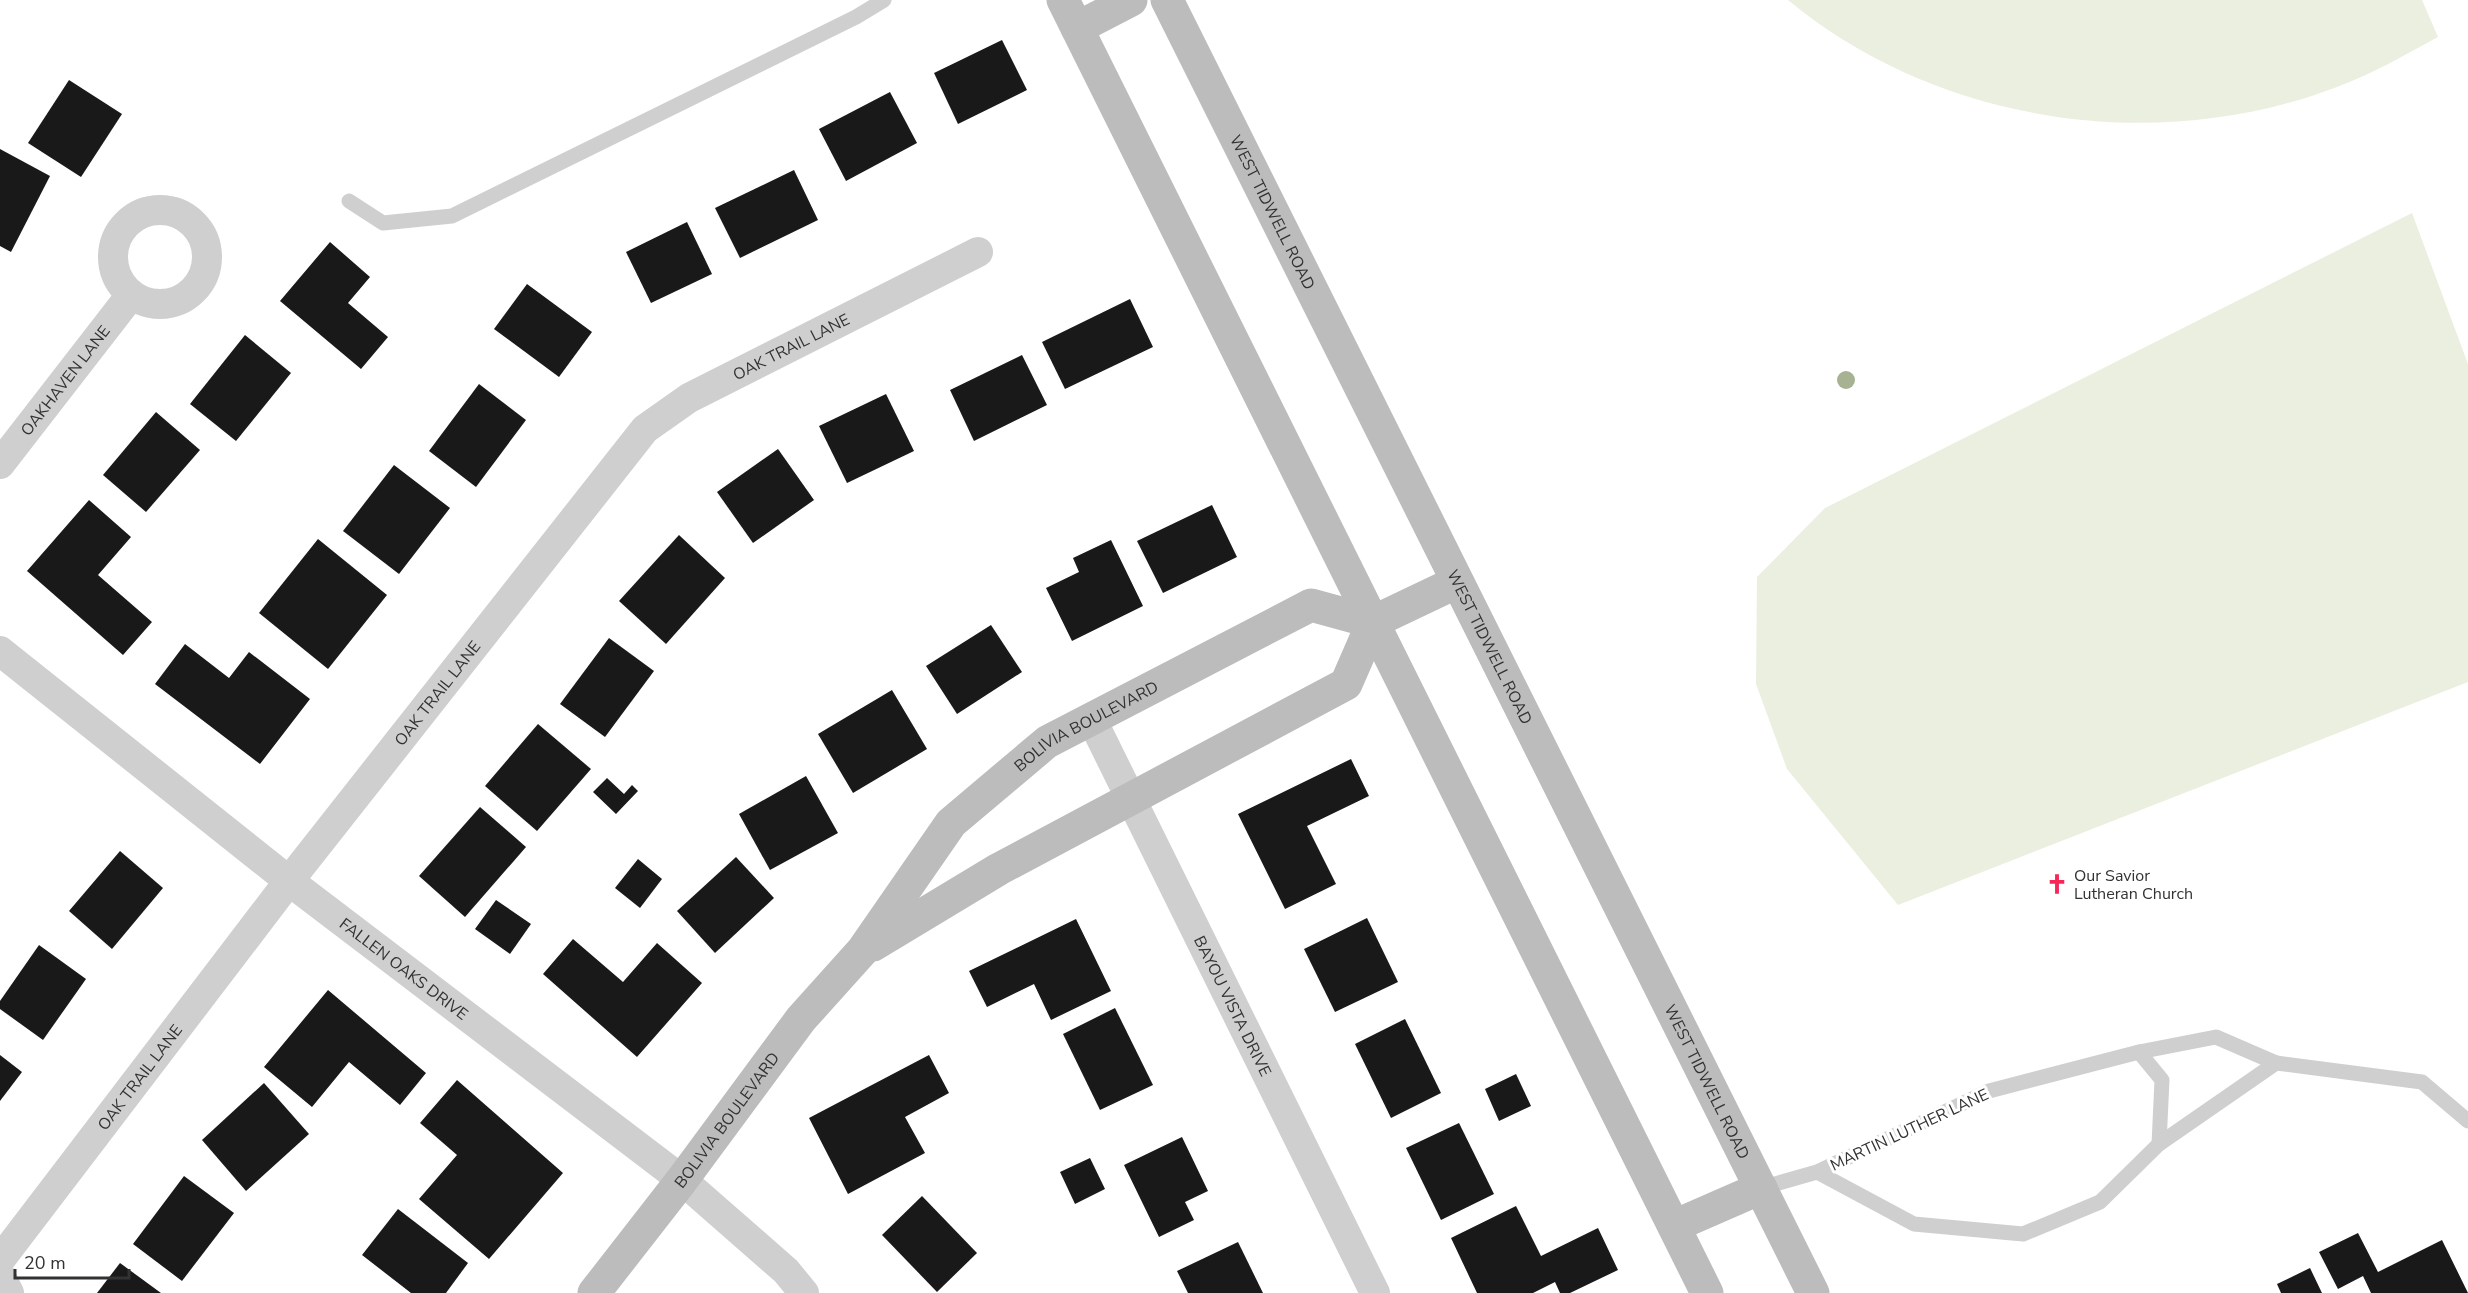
<svg xmlns="http://www.w3.org/2000/svg" width="2468" height="1293" font-family="'Nunito Sans',sans-serif">
	<style>
		.green { fill: #ebefdf }
		.building { fill: #191919 }
		.lines { fill: none; stroke-linecap: round; stroke-linejoin: round }
		.lane { stroke: #cfcfcf; stroke-width: 15 }
		.street { stroke: #cfcfcf; stroke-width: 30 }
		.secondary { stroke: #bcbcbc; stroke-width: 33 }
		.tree { fill: #a6b292 }
		.labels { text-anchor: middle; stroke-width: 6; stroke-linejoin: round; paint-order: stroke }
		.street-label { font-size: 16px; fill: #323232; stroke: #fff }
		.poi-label { font-size: 16px; fill: #323232; stroke: #fff; text-anchor: start }
	</style>
	<rect width="100%" height="100%" fill="#fff"/>
	<g class="green">
		<path d="M1788,0H2422L2438,37C2405,55 2372,74 2337,87C2156,156 1938,124 1788,0Z"/>
		<polygon points="2412,213 2468,364 2468,682 1898,905 1787,769 1756,684 1757,577 1825,508"/>
	</g>
	<g class="building">
		<polygon points="1002,40 1027,90 958,124 934,73"/>
		<polygon points="69,80 122,114 81,177 28,143"/>
		<polygon points="890,92 917,143 846,181 819,129"/>
		<polygon points="0,149 50,176 11,252 0,246"/>
		<polygon points="794,170 818,220 740,258 715,208"/>
		<polygon points="687,222 712,274 651,303 626,252"/>
		<polygon points="330,242 370,277 348,303 388,337 361,369 280,301"/>
		<polygon points="527,284 592,332 559,377 494,329"/>
		<polygon points="1130,299 1153,347 1065,389 1042,342"/>
		<polygon points="245,335 291,373 236,441 190,404"/>
		<polygon points="1022,355 1047,405 974,441 950,390"/>
		<polygon points="479,384 526,420 476,487 429,451"/>
		<polygon points="886,394 914,451 847,483 819,426"/>
		<polygon points="156,412 200,450 146,512 103,475"/>
		<polygon points="778,449 814,500 753,543 717,492"/>
		<polygon points="394,465 450,508 399,574 343,531"/>
		<polygon points="89,500 131,537 98,575 152,622 123,655 27,571"/>
		<polygon points="1212,505 1237,557 1163,593 1137,541"/>
		<polygon points="679,535 725,578 666,644 619,601"/>
		<polygon points="318,539 387,595 328,669 259,613"/>
		<polygon points="1111,540 1143,606 1072,641 1046,588 1079,572 1073,558"/>
		<polygon points="991,625 1022,672 957,714 926,666"/>
		<polygon points="609,638 654,671 605,737 560,704"/>
		<polygon points="185,644 229,678 249,652 310,699 260,764 155,684"/>
		<polygon points="892,690 927,749 853,793 818,734"/>
		<polygon points="538,724 591,769 537,831 485,786"/>
		<polygon points="1351,759 1369,796 1307,826 1336,884 1285,909 1238,814"/>
		<polygon points="806,776 838,833 770,870 739,814"/>
		<polygon points="607,778 624,794 632,785 638,791 616,814 593,792"/>
		<polygon points="480,807 526,847 465,917 419,876"/>
		<polygon points="120,851 163,888 112,949 69,911"/>
		<polygon points="736,857 774,898 715,953 677,911"/>
		<polygon points="638,859 662,879 640,908 615,888"/>
		<polygon points="496,900 531,924 510,954 475,929"/>
		<polygon points="1367,918 1398,982 1335,1012 1304,949"/>
		<polygon points="1076,919 1111,991 1051,1020 1034,984 987,1007 969,971"/>
		<polygon points="573,939 623,982 657,943 702,983 637,1057 543,974"/>
		<polygon points="39,945 86,979 43,1040 0,1009 0,1001"/>
		<polygon points="328,990 426,1073 400,1105 349,1062 312,1107 264,1067"/>
		<polygon points="1115,1008 1153,1085 1100,1110 1063,1034"/>
		<polygon points="1405,1019 1441,1093 1391,1118 1355,1044"/>
		<polygon points="0,1055 22,1072 0,1101"/>
		<polygon points="929,1055 949,1093 905,1117 925,1153 848,1194 809,1118"/>
		<polygon points="1516,1074 1531,1106 1499,1121 1485,1089"/>
		<polygon points="457,1080 563,1173 489,1259 419,1199 457,1155 420,1123"/>
		<polygon points="264,1083 309,1134 246,1191 202,1140"/>
		<polygon points="1459,1123 1494,1194 1441,1220 1406,1148"/>
		<polygon points="1182,1137 1208,1191 1185,1202 1194,1220 1159,1237 1124,1165"/>
		<polygon points="1090,1158 1105,1189 1075,1204 1060,1172"/>
		<polygon points="184,1176 234,1213 182,1281 133,1244"/>
		<polygon points="922,1196 977,1253 937,1292 882,1235"/>
		<polygon points="1516,1206 1541,1256 1598,1228 1618,1270 1570,1293 1560,1293 1555,1282 1533,1293 1477,1293 1451,1238"/>
		<polygon points="398,1209 468,1263 446,1293 411,1293 362,1255"/>
		<polygon points="2358,1233 2378,1272 2442,1240 2468,1293 2371,1293 2363,1276 2338,1289 2319,1252"/>
		<polygon points="1238,1242 1263,1293 1188,1293 1177,1271"/>
		<polygon points="120,1263 161,1293 97,1293"/>
		<polygon points="2310,1268 2322,1293 2281,1293 2277,1284"/>
	</g>
	<g class="lines">
		<g class="lane">
			<polyline points="349,201 383,223 452,216 856,17 884,0"/>
			<polyline points="2139,1052 2162,1080 2159,1144"/>
			<polyline points="2276,1063 2422,1082 2468,1121"/>
			<polyline points="1761,1188 1817,1172 1989,1091 2139,1052 2216,1037 2276,1063 2159,1144 2100,1202 2023,1234 1914,1224 1817,1172"/>
		</g>
		<g class="street">
			<circle cx="160" cy="257" r="47"/>
			<path id="s1" d="M0,464L131,295"/>
			<path id="s2" d="M0,651L289,881L682,1180L786,1271L804,1293"/>
			<path id="s3" d="M1091,718L1375,1293"/>
			<path id="s4" d="M0,1260L289,881L645,429L689,398L978,252"/>
			<polyline points="0,1275 9,1293"/>
		</g>
		<g class="secondary">
			<polyline points="1063,0 1707,1293"/>
			<path id="s5" d="M1167,0L1813,1293"/>
			<polyline points="1077,28 1131,0"/>
			<polyline points="873,945 999,869 1346,684 1373,622 1457,582"/>
			<polyline points="1674,1226 1761,1188"/>
			<path id="s6" d="M594,1293L682,1180L801,1019L863,950L951,823L1047,742L1311,605L1373,622"/>
		</g>
	</g>
	<circle class="tree" cx="1846" cy="380" r="9"/>
	<defs>
		<g id="church-bare" transform="scale(1.62)"><path d="M-1.2-6h2.4v3.5h3.3v2.4h-3.3V6h-2.4V-.1h-3.3v-2.4h3.3Z" fill="#f72658" stroke="#fff" stroke-width="2.5" paint-order="stroke"/></g>
	</defs>
	<g fill-rule="evenodd">
		<use href="#church-bare" x="2057" y="884"/>
	</g>
	<g class="labels">
		<g class="street-label">
			<text dy="6" stroke="none"><textPath href="#s5" startOffset="237">WEST TIDWELL ROAD</textPath></text>
			<text dy="6" stroke="none"><textPath href="#s4" startOffset="1220">OAK TRAIL LANE</textPath></text>
			<text dy="6" stroke="none"><textPath href="#s1" startOffset="106">OAKHAVEN LANE</textPath></text>
			<text dy="6" stroke="none"><textPath href="#s5" startOffset="723">WEST TIDWELL ROAD</textPath></text>
			<text dy="6" stroke="none"><textPath href="#s4" startOffset="716">OAK TRAIL LANE</textPath></text>
			<text dy="6" stroke="none"><textPath href="#s6" startOffset="758">BOLIVIA BOULEVARD</textPath></text>
			<text dy="6" stroke="none"><textPath href="#s2" startOffset="514">FALLEN OAKS DRIVE</textPath></text>
			<text dy="6" stroke="none"><textPath href="#s3" startOffset="321">BAYOU VISTA DRIVE</textPath></text>
			<text dy="6" stroke="none"><textPath href="#s4" startOffset="230">OAK TRAIL LANE</textPath></text>
			<text dy="6" stroke="none"><textPath href="#s5" startOffset="1209">WEST TIDWELL ROAD</textPath></text>
			<text dy="6" stroke="none"><textPath href="#s6" startOffset="218">BOLIVIA BOULEVARD</textPath></text>
			<text transform="translate(1909 1129) rotate(-25)" y="6">MARTIN LUTHER LANE</text>
		</g>
		<g class="poi-label">
			<text x="2074" y="881">Our Savior<tspan x="2074" dy="18">Lutheran Church</tspan></text>
		</g>
	</g>
	<path d="M15 1269v9h114v-9" fill="none" stroke="#323232" stroke-width="3"/>
	<text x="24" y="1269" font-size="18" fill="#323232" stroke="#ffffff" stroke-width="4.5" paint-order="stroke">20 m</text>
</svg>
